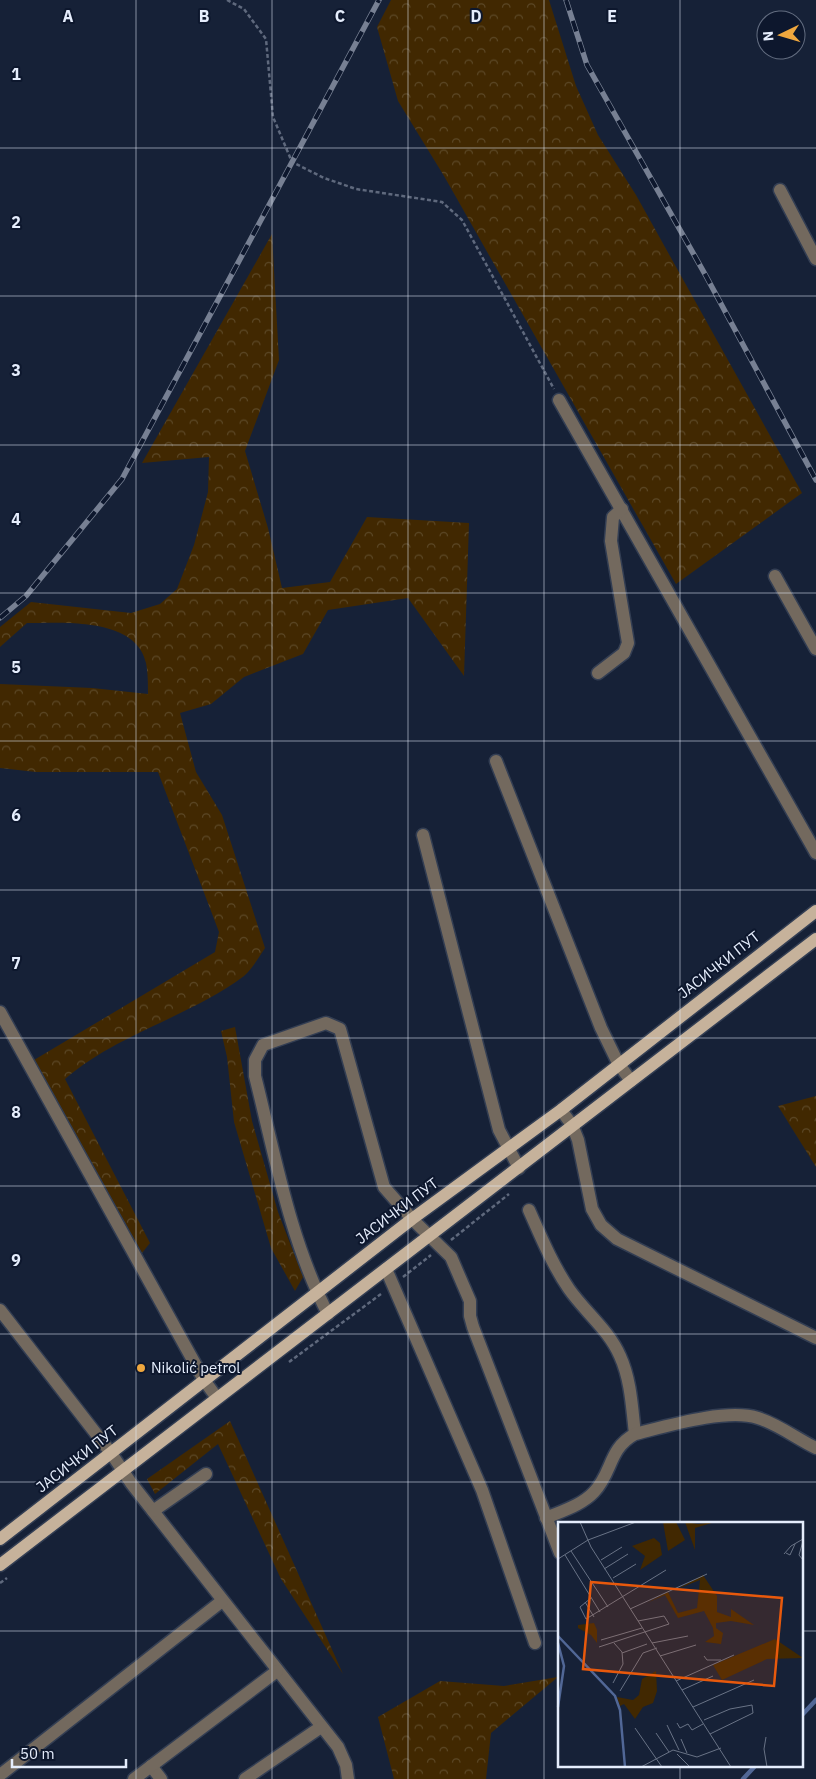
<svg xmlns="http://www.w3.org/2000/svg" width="816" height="1779" font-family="'IBM Plex Sans',sans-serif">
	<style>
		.forest { fill: url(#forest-crowns) }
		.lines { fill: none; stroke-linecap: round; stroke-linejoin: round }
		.stream { stroke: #516796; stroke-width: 4.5 }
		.minor-casing { stroke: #333e53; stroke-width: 15 }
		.major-casing { stroke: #333e53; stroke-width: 15 }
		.path { stroke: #5f697d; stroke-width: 2.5; stroke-dasharray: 4 2.5; stroke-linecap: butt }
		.minor { stroke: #73695e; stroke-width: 12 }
		.major { stroke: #c6b29b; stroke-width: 12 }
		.rail-casing { stroke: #778093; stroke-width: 5.5 }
		.rail { stroke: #0d172d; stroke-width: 4; stroke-dasharray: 11; stroke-linecap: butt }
		.grid { fill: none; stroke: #e5edfc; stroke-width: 1; stroke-opacity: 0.55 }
		.poi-dot { fill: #efa73e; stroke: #0d172d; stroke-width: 2 }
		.labels { text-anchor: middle; stroke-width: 4; stroke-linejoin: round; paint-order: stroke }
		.street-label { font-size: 15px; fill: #e5edfc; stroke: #0d172d }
		.poi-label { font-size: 15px; fill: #e5edfc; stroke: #0d172d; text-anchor: start }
		.inset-river { fill: none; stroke: #516796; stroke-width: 2.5 }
		.inset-road { fill: none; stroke: #697386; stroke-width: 1 }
		.view { fill: #e8590c; fill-opacity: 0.15; stroke: #e8590c; stroke-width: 2.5 }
		.inset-edge { fill: none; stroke: #e5edfc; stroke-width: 2.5 }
		.grid-label { font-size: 16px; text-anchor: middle; font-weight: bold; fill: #e5edfc; stroke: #0d172d; stroke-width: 4; stroke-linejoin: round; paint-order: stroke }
	</style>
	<defs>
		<pattern id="forest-crowns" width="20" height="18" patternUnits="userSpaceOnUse" patternTransform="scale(1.25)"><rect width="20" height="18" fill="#412801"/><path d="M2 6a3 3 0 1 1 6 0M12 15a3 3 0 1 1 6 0" fill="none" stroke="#5c4827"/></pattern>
	</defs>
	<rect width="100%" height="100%" fill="#162137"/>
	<g class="forest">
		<polygon points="391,0 549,0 576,86 598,135 636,195 802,493 676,584 444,176 398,101 377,27"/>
		<path d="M272,234L279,360L245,451L268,528L282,588L330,582L367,517L469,523L464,676L408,598L328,610L303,654L244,677L211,704L180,713L196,772L222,815L265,948C259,957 252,969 244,976C189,1017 117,1034 65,1079L150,1243L142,1253L34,1060L215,952L219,932L158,772H36L0,768V684L92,688L148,694C148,685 148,673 146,663C136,617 62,623 27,623L0,647V627L31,602L131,613L160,604L177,589L194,545L208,492L209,457L142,463Z"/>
		<polygon points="235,1027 252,1121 278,1212 303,1277 295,1291 271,1248 234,1122 227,1057 221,1031"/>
		<polygon points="816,1096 816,1167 778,1106"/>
		<polygon points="230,1421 343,1674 281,1579 218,1444 155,1494 147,1479"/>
		<polygon points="558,1677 491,1733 486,1779 394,1779 378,1717 440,1681 504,1686"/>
	</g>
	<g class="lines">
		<g class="stream">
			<polyline points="802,1715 816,1700"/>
			<polyline points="743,1779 756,1765"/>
		</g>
		<g class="minor-casing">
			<g id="minor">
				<polyline points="780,190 816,259"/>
				<polyline points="559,400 816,853"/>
				<polyline points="775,576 816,649"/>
				<polyline points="598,673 624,653 628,643 611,541 613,517 622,509"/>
				<polyline points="496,761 601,1028 618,1063 631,1081"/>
				<polyline points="423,835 499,1130 519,1168"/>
				<polyline points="0,1012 204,1380 217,1398"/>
				<polyline points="561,1110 572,1125 578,1140 592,1209 601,1225 617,1239 816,1338"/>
				<path d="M529,1210C541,1237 552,1264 569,1289C585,1312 609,1330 620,1356C631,1380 632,1408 635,1434"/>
				<polyline points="386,1269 482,1490 535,1643"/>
				<polyline points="0,1310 111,1453 131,1483 338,1747 346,1765 348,1779"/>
				<path d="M328,1314C290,1241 275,1155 255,1076V1060L263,1045L326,1023L340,1029L384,1187L412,1219L451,1257L470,1301V1316L473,1327L560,1553"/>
				<polyline points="153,1511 206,1474"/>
				<path d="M546,1518C562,1511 582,1505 594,1492C613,1472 608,1449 635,1434C667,1426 727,1408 758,1418C778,1424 797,1439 816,1448"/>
				<polyline points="151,1766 161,1779"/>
				<polyline points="0,1775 222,1601"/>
				<polyline points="134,1779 277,1671"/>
				<polyline points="245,1779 321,1727"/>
			</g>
		</g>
		<g class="major-casing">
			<g id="major">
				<polyline points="0,1539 412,1219 561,1110 816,911"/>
				<polyline points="0,1565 816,939"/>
			</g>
		</g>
		<g class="path">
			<polyline points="227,0 244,9 266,39 273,117 292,162 324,178 356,189 442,202 462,220 554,389"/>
			<polyline points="451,1240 509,1194"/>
			<polyline points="403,1277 431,1255"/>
			<polyline points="289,1362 381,1294"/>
			<polyline points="0,1583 7,1578"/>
		</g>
		<use href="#minor" class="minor"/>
		<use href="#major" class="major"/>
		<g class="rail-casing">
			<g id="rail">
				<polyline points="566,0 587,65 706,276 816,480"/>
				<polyline points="0,618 26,596 122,479 379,0"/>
			</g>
		</g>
		<use href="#rail" class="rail"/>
	</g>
	<path class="grid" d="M136,0V1779M272,0V1779M408,0V1779M544,0V1779M680,0V1523M0,148H816M0,296H816M0,445H816M0,593H816M0,741H816M0,890H816M0,1038H816M0,1186H816M0,1334H816M0,1482H816M0,1631H560M802,1631H816M680,1765V1779"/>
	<circle class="poi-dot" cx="141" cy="1368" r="5"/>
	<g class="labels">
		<g class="street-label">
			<text transform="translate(719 965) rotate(-38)" y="5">ЈАСИЧКИ ПУТ</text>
			<text transform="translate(397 1211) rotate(-37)" y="5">ЈАСИЧКИ ПУТ</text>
			<text transform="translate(77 1459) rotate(-38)" y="5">ЈАСИЧКИ ПУТ</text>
		</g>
		<g class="poi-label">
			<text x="151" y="1373">Nikolić petrol</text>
		</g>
	</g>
	<g transform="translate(558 1522)">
		<rect width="245" height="245" fill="#162137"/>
		<path d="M105,0H118L127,18L110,29ZM127,0L140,2L157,0L137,6V28ZM96,16L102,21L104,33L82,48L87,34L74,24ZM145,53L159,74V90L173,95V87L196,103L173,99L158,101V106L165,111L163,122L147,120L156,114L155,106L146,89L120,96L107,73L89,81L110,70L120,91L139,86L142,58L119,67ZM36,101L39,108V121L33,113L20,106V103ZM217,117L245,136L209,137L164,158L155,143ZM98,149L99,169L95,181L85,185L77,197L66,182L62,184L59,175L75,178L81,173L84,157Z" fill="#412801"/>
		<path class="inset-river" d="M0,114L57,174L62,188L67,245M0,121L6,144L0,185"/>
		<path class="inset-road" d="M22,0L33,25L173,245M245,19L241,33L245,38M13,29L50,85M228,31L232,33L237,22M226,32L233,24L245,17M7,33L42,90M0,37L30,18L78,0M43,38L64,25M46,47L70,32M55,56L78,42M33,76L22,85L28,97L108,48M27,80L36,95M72,87L149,52M43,118L84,106M94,121L130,114M41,125L111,102L106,94L80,99M64,131L89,122M102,134L138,123M146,134L149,138H163M118,159L176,133M55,161L65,142L64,130L56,121M124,168L155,154M62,169L85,131L99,126M135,185L196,158M146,198L172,187L194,183L195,191L152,212M119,201L122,206L130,202L134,208L145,202M109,203L121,228M77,206L104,245M98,211L111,230M208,215L206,227L209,245M123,217L129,231M119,232L132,245M83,245L115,228L139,235L163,226"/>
		<path class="view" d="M33,60L224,76L216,164L25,147Z"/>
		<rect width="245" height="245" class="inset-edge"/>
	</g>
	<g class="grid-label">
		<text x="68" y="22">A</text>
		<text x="204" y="22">B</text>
		<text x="340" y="22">C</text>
		<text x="476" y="22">D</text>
		<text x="612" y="22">E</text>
		<text x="16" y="80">1</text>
		<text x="16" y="228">2</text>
		<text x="16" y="376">3</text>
		<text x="16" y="525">4</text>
		<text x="16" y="673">5</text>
		<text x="16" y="821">6</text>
		<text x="16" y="969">7</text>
		<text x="16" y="1118">8</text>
		<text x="16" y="1266">9</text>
	</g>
	<g transform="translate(781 35) rotate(265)"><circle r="24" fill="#0d172d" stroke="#636d80"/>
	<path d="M0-4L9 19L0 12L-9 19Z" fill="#efa73e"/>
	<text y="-8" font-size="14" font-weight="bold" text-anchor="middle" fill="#e5edfc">N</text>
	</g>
	<path d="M12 1759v8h114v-8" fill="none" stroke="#e5edfc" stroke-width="2.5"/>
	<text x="20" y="1759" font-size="15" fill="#e5edfc" stroke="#0d172d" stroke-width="4" paint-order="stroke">50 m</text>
</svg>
